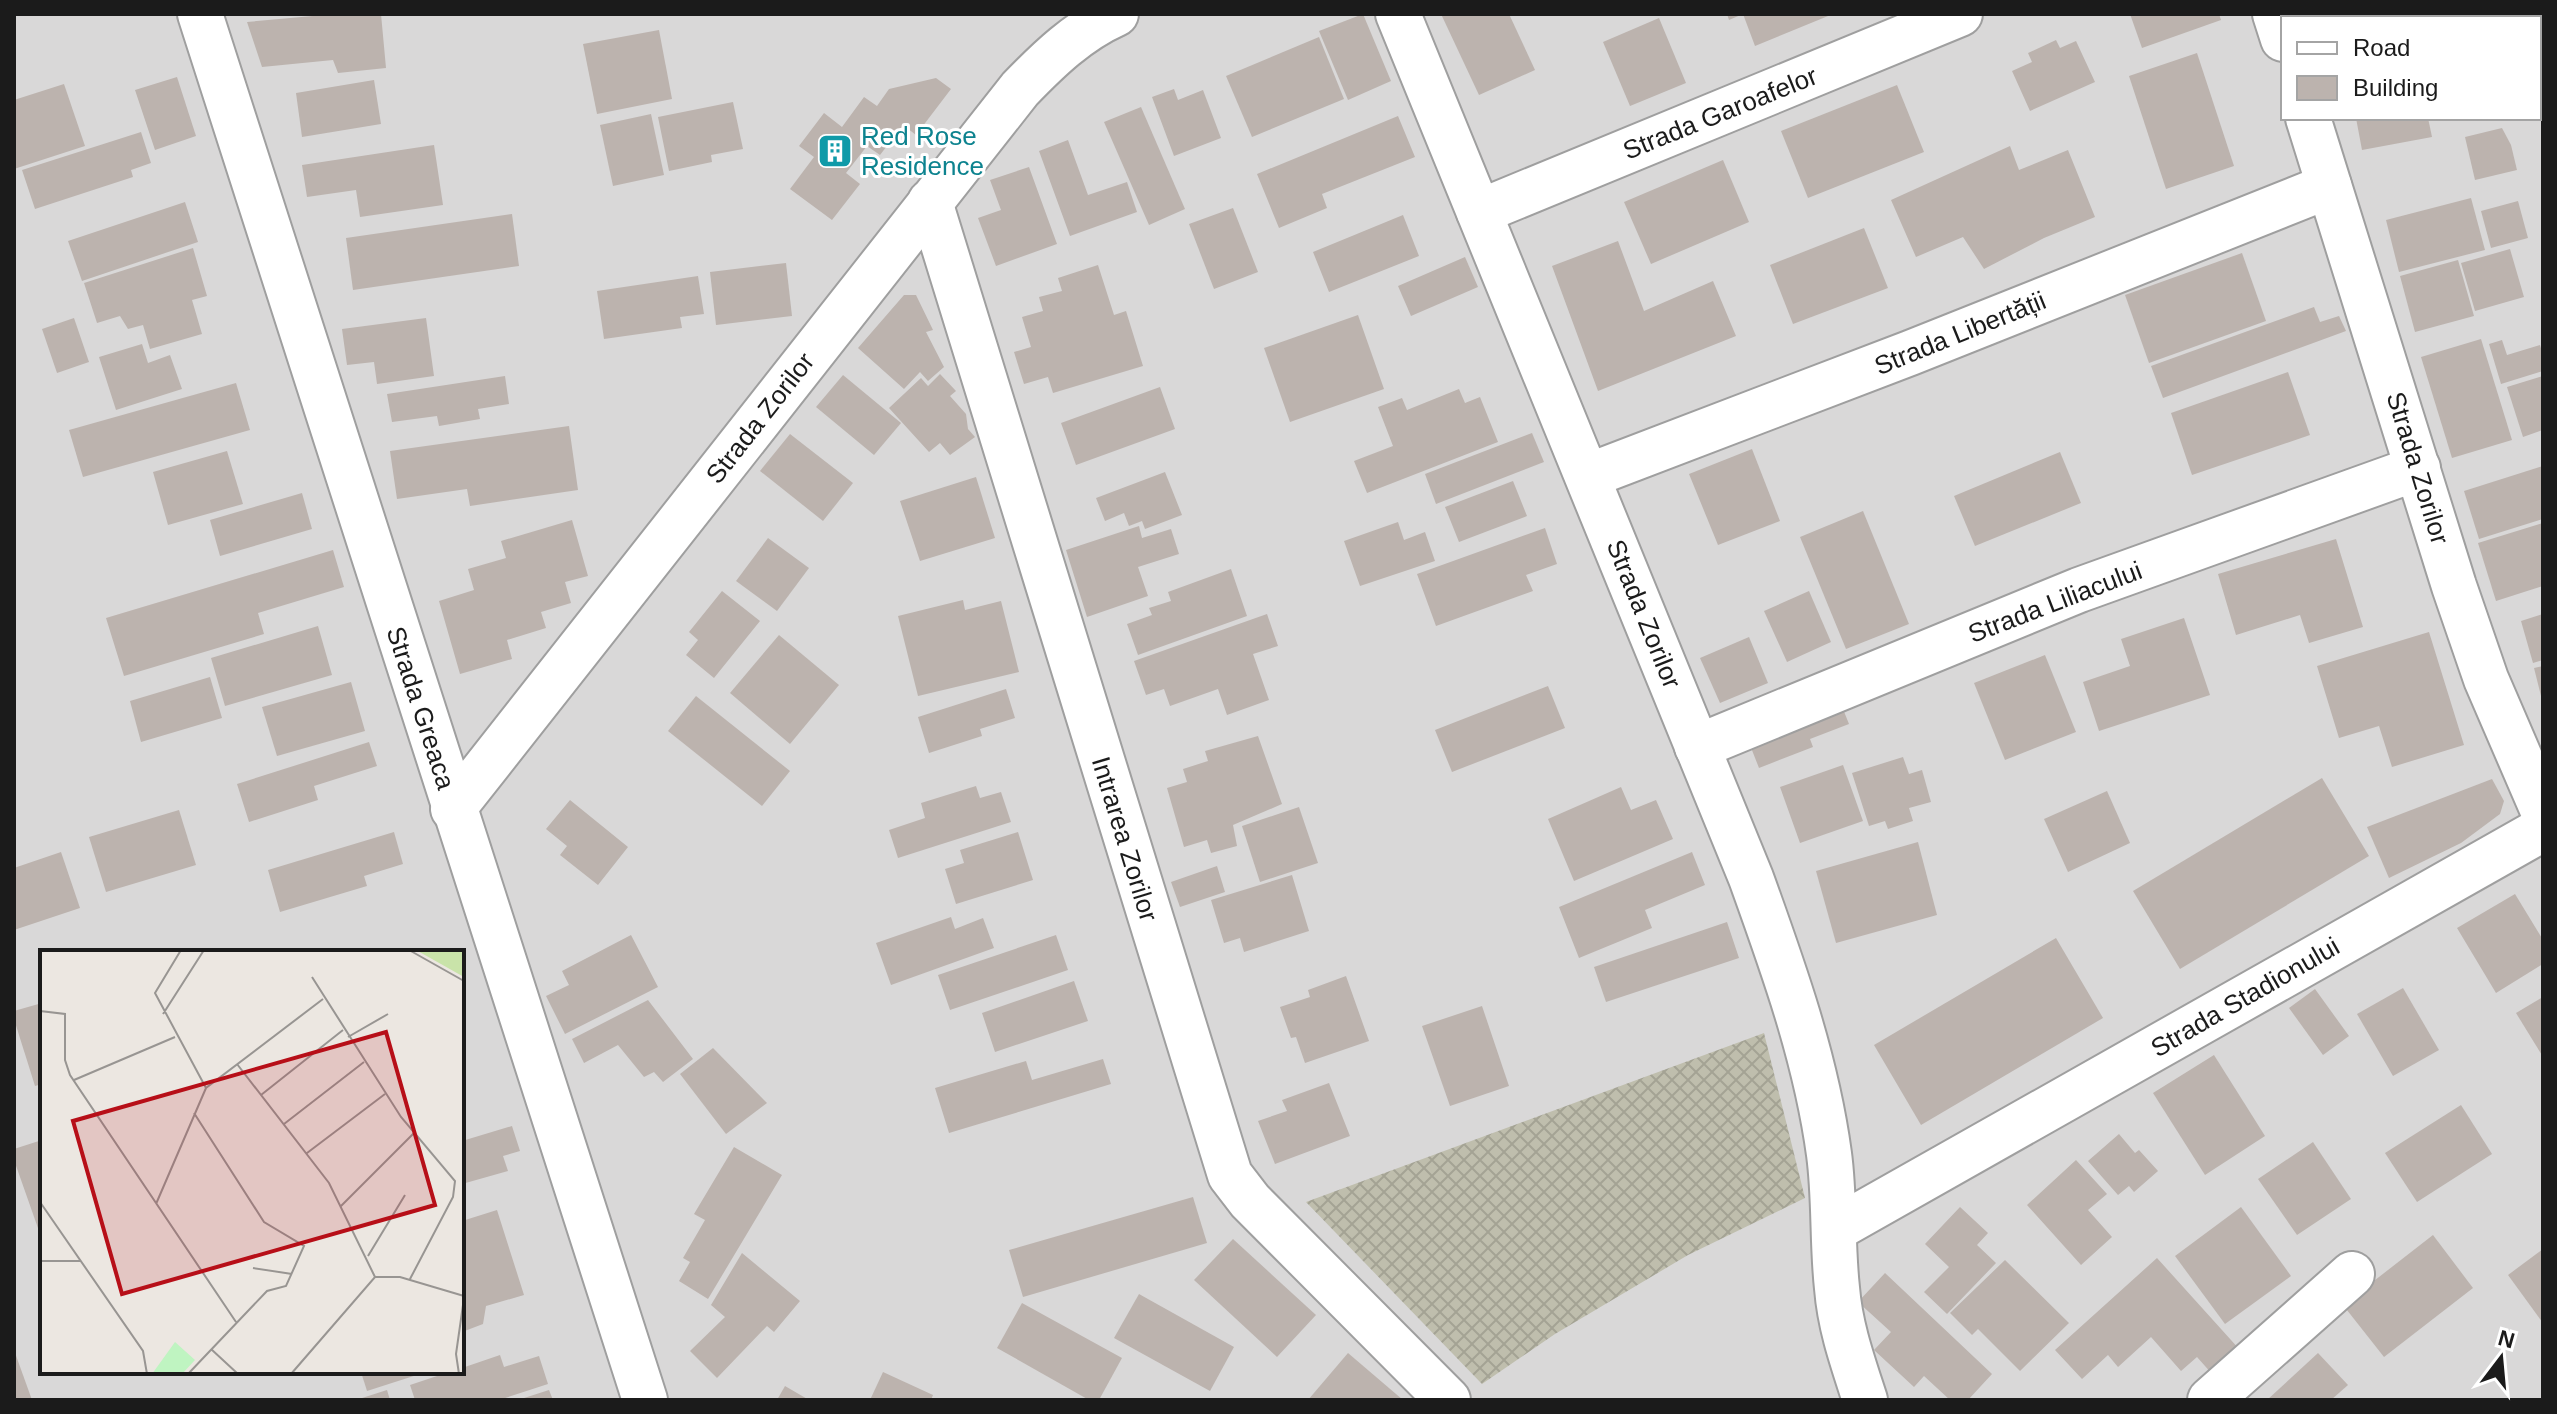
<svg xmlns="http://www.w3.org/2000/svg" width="2557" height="1414" font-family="Arial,sans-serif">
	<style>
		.residential { fill: #d9d8d8; fill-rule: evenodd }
		.construction { fill: url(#construction-cross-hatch) }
		.building { fill: #bcb3ae }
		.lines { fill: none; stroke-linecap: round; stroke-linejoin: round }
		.street-casing { stroke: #9f9f9f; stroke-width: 48 }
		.street { stroke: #fff; stroke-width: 44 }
		.labels { text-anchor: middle; stroke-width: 6; stroke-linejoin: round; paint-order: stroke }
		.street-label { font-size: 26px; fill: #1b1b1b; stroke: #fff }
		.culture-label { font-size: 26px; fill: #0d838f; stroke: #fff; text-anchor: start }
		.inset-road { fill: none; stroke: #989592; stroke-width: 2 }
		.view { fill: #b70f18; fill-opacity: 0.15; stroke: #b70f18; stroke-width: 4 }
		.inset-edge { fill: none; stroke: #1b1b1b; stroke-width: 4 }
	</style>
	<defs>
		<pattern id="construction-cross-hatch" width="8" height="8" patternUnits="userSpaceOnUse" patternTransform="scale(2)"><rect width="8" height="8" fill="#bfbead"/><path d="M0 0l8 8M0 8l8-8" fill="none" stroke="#a4a394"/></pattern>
	</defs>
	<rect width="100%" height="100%" fill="#ece7e1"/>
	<path class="residential" d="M14,14H2543V1400H14ZM2283,18H2539V118H2283ZM42,952H462V1372H42Z"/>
	<polygon class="construction" points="1764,1033 1805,1198 1688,1255 1555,1334 1482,1384 1306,1202"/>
	<g class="building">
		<polygon points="335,14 381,14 386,68 338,73 333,60 262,67 247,22"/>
		<polygon points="1363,14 1391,81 1348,100 1319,31"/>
		<polygon points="1441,14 1509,14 1535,70 1479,95"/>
		<polygon points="1727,14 1833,14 1755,46 1743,14 1729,20"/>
		<polygon points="2130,14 2219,14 2221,20 2142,48"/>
		<polygon points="2321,14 2398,14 2398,16 2321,18"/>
		<polygon points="2403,14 2495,14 2496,18 2403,18"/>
		<polygon points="1659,18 1686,83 1630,106 1603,42"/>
		<polygon points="659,30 672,99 597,114 583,44"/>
		<polygon points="1319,37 1344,99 1252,137 1226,76"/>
		<polygon points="2056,40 2060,48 2076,41 2095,82 2030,111 2012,71 2032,62 2028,53"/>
		<polygon points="2197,53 2234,166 2166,189 2129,76"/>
		<polygon points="177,77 196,136 155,150 135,90"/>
		<polygon points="936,78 951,89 916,135 903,125 880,155 867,146 846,173 860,184 832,220 790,189 814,157 799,146 824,113 842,127 864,97 877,106 889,89"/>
		<polygon points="374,80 381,124 302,137 296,93"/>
		<polygon points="64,84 85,146 14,169 14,100"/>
		<polygon points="1897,85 1924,152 1808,198 1781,131"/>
		<polygon points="1174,89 1178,100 1203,90 1221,138 1174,156 1152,97"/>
		<polygon points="733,102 743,149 711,155 712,162 669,171 658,117"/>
		<polygon points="1141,107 1185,209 1149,225 1104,122"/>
		<polygon points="651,114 664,175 613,186 600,125"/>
		<polygon points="1398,116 1415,157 1322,194 1327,208 1279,228 1257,174"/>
		<polygon points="2356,118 2428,118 2432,137 2362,150"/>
		<polygon points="2502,128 2511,145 2517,170 2475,180 2465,137"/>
		<polygon points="141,132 151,163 131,170 133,177 35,209 22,170"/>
		<polygon points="1068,140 1088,195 1127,182 1137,212 1070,236 1039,151"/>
		<polygon points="434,145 443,205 360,217 356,190 307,197 302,165"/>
		<polygon points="2010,146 2019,170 2068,150 2095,217 2044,238 1984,269 1963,237 1916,257 1891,200"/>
		<polygon points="1723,160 1749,222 1651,264 1624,202"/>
		<polygon points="1029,167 1057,244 996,266 978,218 1001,210 990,180"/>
		<polygon points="2471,198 2485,250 2399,272 2386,220"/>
		<polygon points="2518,201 2528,238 2491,248 2481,211"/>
		<polygon points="185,202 198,242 82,281 68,241"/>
		<polygon points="1233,208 1258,272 1214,289 1189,224"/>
		<polygon points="512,214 519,266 353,290 346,238"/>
		<polygon points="1403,215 1419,256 1329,292 1313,252"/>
		<polygon points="1864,228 1888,288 1793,324 1770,265"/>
		<polygon points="1618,241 1644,311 1713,281 1736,336 1598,391 1552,266"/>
		<polygon points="193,248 207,296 192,300 202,334 150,349 143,325 128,329 120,316 97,323 84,283"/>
		<polygon points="2510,249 2524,297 2475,311 2461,263"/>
		<polygon points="2242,253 2266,321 2149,363 2125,295"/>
		<polygon points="1465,257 1478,287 1411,316 1398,286"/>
		<polygon points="2458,260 2474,316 2415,332 2400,276"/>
		<polygon points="786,263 792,316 716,325 710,272"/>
		<polygon points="1098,265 1114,315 1126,311 1143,366 1053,393 1048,377 1024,384 1014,352 1031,347 1022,317 1043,311 1039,297 1062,291 1058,278"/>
		<polygon points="698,276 704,314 680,317 682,328 604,339 597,291"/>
		<polygon points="904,295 916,295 933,330 926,332 944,367 928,381 920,372 904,389 858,348"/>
		<polygon points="2314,307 2320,322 2339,316 2346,331 2163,398 2151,366"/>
		<polygon points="1358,315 1384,389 1290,422 1264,348"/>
		<polygon points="74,318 89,362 57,373 42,329"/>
		<polygon points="426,318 434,376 377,384 374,362 347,365 342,329"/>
		<polygon points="2481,339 2512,440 2452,458 2421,357"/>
		<polygon points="2502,340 2507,355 2540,345 2543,355 2543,371 2501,384 2489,344"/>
		<polygon points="142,344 148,363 170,355 182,389 116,410 99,357"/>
		<polygon points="2288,372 2310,435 2192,475 2171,413"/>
		<polygon points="940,374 956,391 950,396 966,414 968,429 975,437 950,455 940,443 929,452 889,408 921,378 928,386"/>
		<polygon points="843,375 901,423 874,455 816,407"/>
		<polygon points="505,376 509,404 478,409 480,419 439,426 437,416 392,422 387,394"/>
		<polygon points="2543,376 2543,430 2523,437 2507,387"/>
		<polygon points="236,383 250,430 83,477 69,430"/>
		<polygon points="1160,387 1175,429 1076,465 1061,423"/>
		<polygon points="1459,389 1465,403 1480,397 1498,442 1367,493 1354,461 1393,446 1378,407 1402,398 1407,410"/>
		<polygon points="569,426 578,490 470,506 467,489 397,499 390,451"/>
		<polygon points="1532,433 1544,462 1436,504 1425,474"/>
		<polygon points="790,434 853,483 823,521 760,471"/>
		<polygon points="1752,449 1780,521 1718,545 1689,474"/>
		<polygon points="227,451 243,504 168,525 153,472"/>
		<polygon points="2060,452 2081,503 1975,546 1954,496"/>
		<polygon points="2543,466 2543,519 2479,539 2464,491"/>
		<polygon points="1165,472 1182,515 1145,529 1142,521 1129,526 1124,513 1105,521 1096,498"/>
		<polygon points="976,477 995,538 920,561 900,501"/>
		<polygon points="1513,481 1527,516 1459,542 1445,507"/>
		<polygon points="302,493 312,529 220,556 210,520"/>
		<polygon points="1863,511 1909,624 1846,649 1800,537"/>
		<polygon points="572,520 588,576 565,582 571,603 541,612 546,628 507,640 512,659 460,674 439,601 474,590 468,569 506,558 501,541"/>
		<polygon points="1398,522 1404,540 1425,532 1435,561 1360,586 1344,541"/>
		<polygon points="2543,523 2543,586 2496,601 2478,543"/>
		<polygon points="1139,526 1142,538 1171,529 1179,554 1138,567 1148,596 1087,617 1066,550"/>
		<polygon points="1545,528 1557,564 1526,575 1533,591 1436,626 1417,574"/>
		<polygon points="768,538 809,568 777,611 736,581"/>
		<polygon points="2336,539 2363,627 2309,643 2300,615 2236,635 2218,574"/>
		<polygon points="333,550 344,587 258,613 264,634 124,676 106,618"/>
		<polygon points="1231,569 1247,616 1138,655 1127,624 1152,615 1149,608 1171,601 1168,592"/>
		<polygon points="722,591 760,621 714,678 686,655 698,640 689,632"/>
		<polygon points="1809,591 1831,642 1787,662 1764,611"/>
		<polygon points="963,600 965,610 1001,601 1019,672 918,696 898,616"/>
		<polygon points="1267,614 1278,646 1253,654 1269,700 1227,715 1218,689 1170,706 1164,689 1146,695 1134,661"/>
		<polygon points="2543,614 2543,660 2533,663 2521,621"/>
		<polygon points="2184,618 2210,695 2099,731 2083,682 2130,666 2121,639"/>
		<polygon points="318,626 332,675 225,706 211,658"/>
		<polygon points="2429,632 2464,745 2392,767 2379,726 2339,738 2317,666"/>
		<polygon points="779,635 839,685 790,744 730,693"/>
		<polygon points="1749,637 1768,683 1720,703 1700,658"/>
		<polygon points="2045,655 2076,732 2005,760 1974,683"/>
		<polygon points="2543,666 2543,700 2542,700 2534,668"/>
		<polygon points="210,677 222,718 141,742 130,701"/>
		<polygon points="351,682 365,731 277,756 262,707"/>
		<polygon points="1548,686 1565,728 1452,772 1435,730"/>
		<polygon points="1006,689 1015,718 980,729 982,736 929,753 918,717"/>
		<polygon points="696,696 790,771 762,806 668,731"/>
		<polygon points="1841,704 1849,724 1810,739 1813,747 1759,768 1748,740"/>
		<polygon points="1258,736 1282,804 1233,825 1237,846 1211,853 1207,840 1184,847 1167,788 1187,782 1183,769 1208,761 1205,751"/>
		<polygon points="369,742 377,766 314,786 318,800 249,822 237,784"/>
		<polygon points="1903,757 1909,774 1922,770 1931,802 1909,808 1913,821 1888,829 1885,821 1869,826 1852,773"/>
		<polygon points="1843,765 1863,821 1800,843 1780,787"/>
		<polygon points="2322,778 2369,856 2180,969 2133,891"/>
		<polygon points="2492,779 2504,801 2500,814 2461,843 2389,878 2367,827"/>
		<polygon points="976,786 980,798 1001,792 1011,822 898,858 889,830 925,818 921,803"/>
		<polygon points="1621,787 1631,810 1656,800 1673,839 1574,881 1548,819"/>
		<polygon points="2107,791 2130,843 2068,872 2044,819"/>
		<polygon points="570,800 628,847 598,885 560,855 567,846 546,829"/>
		<polygon points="1299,807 1318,863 1260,882 1242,826"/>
		<polygon points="179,810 196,865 106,892 89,837"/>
		<polygon points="394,832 403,864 364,876 367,886 280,912 268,870"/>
		<polygon points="1018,832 1033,880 956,904 945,869 964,863 960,850"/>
		<polygon points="1918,842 1937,915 1836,943 1816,871"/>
		<polygon points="61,852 80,908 14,930 14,868"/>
		<polygon points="1692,852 1705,885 1645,910 1652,928 1579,958 1559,907"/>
		<polygon points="1217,866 1225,892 1180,907 1171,882"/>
		<polygon points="1292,875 1309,931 1244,952 1240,938 1224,943 1211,900"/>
		<polygon points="2515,894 2543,940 2543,964 2496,993 2457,928"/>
		<polygon points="951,917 955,929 983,918 994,948 891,985 876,943"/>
		<polygon points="1727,922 1739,958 1606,1002 1594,967"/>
		<polygon points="631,935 658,987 565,1034 546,996 569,985 562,971"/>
		<polygon points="1056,935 1068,970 950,1010 938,975"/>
		<polygon points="2056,938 2103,1018 1921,1125 1874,1045"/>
		<polygon points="1346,976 1369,1041 1305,1063 1296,1037 1291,1038 1280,1007 1310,997 1308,990"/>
		<polygon points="1074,981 1088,1021 995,1052 982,1013"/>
		<polygon points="2403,988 2439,1050 2393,1076 2357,1014"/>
		<polygon points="2315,989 2349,1036 2323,1055 2289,1008"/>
		<polygon points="2543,997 2543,1057 2516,1013"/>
		<polygon points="648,1000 693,1059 663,1082 654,1072 644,1077 618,1045 584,1063 572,1039"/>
		<polygon points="42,1003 42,1084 35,1086 14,1019 14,1011"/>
		<polygon points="1482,1006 1509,1086 1450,1106 1422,1026"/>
		<polygon points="713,1048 767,1103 726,1134 680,1074"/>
		<polygon points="2214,1055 2265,1136 2205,1175 2153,1093"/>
		<polygon points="1103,1059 1111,1084 949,1133 935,1088 1026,1061 1032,1080"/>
		<polygon points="1329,1083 1350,1136 1275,1164 1258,1121 1287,1111 1282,1100"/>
		<polygon points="2461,1105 2492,1154 2417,1202 2385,1153"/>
		<polygon points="512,1126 520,1151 503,1156 508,1171 462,1184 462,1141"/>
		<polygon points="2119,1134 2135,1153 2139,1150 2158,1171 2134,1192 2129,1186 2118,1195 2088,1161"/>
		<polygon points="42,1140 42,1230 39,1231 14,1160 14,1149"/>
		<polygon points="2313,1142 2351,1199 2297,1235 2258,1179"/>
		<polygon points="734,1147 782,1175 708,1299 679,1281 690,1262 683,1258 705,1220 694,1214"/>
		<polygon points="2076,1160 2107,1194 2088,1210 2112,1237 2081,1265 2027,1205"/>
		<polygon points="1193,1197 1207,1243 1023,1297 1009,1250"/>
		<polygon points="1960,1207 1988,1233 1977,1245 1996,1263 1947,1314 1924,1292 1949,1267 1925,1244"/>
		<polygon points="2241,1207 2291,1276 2225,1324 2175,1256"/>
		<polygon points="497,1210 524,1295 486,1306 483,1324 462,1332 462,1221"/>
		<polygon points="2433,1235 2473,1288 2384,1357 2343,1305"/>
		<polygon points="1233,1239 1316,1315 1277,1357 1194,1280"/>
		<polygon points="2543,1249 2543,1323 2508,1275"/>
		<polygon points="742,1253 800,1301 774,1332 767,1326 717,1378 690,1351 725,1317 711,1305"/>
		<polygon points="2157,1258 2240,1350 2213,1375 2197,1357 2181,1371 2151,1337 2118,1367 2108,1355 2082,1379 2055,1350"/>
		<polygon points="2005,1260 2069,1323 2020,1371 1978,1329 1972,1335 1950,1313"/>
		<polygon points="1885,1273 1992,1374 1968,1400 1950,1400 1924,1376 1914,1387 1874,1350 1891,1332 1858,1302"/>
		<polygon points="1139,1294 1234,1347 1210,1391 1114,1338"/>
		<polygon points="1022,1303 1122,1358 1099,1400 1089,1400 997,1348"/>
		<polygon points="14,1350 32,1400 14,1400"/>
		<polygon points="1348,1353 1403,1400 1308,1400"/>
		<polygon points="2318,1353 2348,1385 2331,1400 2267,1400"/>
		<polygon points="500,1355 504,1367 539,1356 548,1384 499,1400 415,1400 410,1385 449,1372 462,1372 462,1368"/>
		<polygon points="361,1372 423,1372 423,1373 367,1391"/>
		<polygon points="883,1372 933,1395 931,1400 870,1400"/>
		<polygon points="785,1386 809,1400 777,1400"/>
		<polygon points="387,1390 390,1400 359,1400 359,1399"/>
		<polygon points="549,1390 553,1400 521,1400 521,1399"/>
	</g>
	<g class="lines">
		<g class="street-casing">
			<g id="street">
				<polyline points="200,14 645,1400"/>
				<path d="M1398,14L1751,878C1783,967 1816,1058 1829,1154C1835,1198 1832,1243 1837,1288C1840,1327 1853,1363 1865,1400"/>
				<polyline points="2275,14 2283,39"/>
				<polyline points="2308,118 2454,586 2486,679 2543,811"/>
				<polyline points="930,202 1230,1175 1250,1201 1448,1400"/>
				<polyline points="1479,212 1960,14"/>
				<polyline points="1588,476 1910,353 2329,186"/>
				<polyline points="1697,747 2079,590 2418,468"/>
				<path d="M453,809L1020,89C1049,59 1078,31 1116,14"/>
				<polyline points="1835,1229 2543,829"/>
				<polyline points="2210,1400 2352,1274"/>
			</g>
		</g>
		<use href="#street" class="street"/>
	</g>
	<defs>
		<g id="building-square" transform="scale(1.8)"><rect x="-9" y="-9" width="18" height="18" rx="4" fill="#0f9aa8" stroke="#fff"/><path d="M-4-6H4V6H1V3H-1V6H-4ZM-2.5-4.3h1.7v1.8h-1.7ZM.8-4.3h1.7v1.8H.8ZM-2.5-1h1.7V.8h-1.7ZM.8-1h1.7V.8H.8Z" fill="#fff"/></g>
	</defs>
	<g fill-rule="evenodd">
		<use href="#building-square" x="835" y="151"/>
	</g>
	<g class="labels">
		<g class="street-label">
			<text transform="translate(1720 113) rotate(-22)" y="9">Strada Garoafelor</text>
			<text transform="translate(1960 333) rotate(-22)" y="9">Strada Libertății</text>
			<text transform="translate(760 418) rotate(-52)" y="9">Strada Zorilor</text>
			<text transform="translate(2418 468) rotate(73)" y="9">Strada Zorilor</text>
			<text transform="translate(2055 602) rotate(-21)" y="9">Strada Liliacului</text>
			<text transform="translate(1644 614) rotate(68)" y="9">Strada Zorilor</text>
			<text transform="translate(421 708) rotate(72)" y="9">Strada Greaca</text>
			<text transform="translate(1125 839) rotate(73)" y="9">Intrarea Zorilor</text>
			<text transform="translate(2245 997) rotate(-30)" y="9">Strada Stadionului</text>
		</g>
		<g class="culture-label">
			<text x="861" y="145">Red Rose<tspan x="861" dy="30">Residence</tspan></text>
		</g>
	</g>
	<g transform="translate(40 950)">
		<rect width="424" height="424" fill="#ece7e1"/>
		<path d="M376,0H424V27Z" fill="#c9e3a9"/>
		<path d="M135,392L155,410L142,424H112Z" fill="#bff4c1"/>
		<path class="inset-road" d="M141,0L115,43L166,138M369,0L424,31M272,27L361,167L415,231L413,247L370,329M0,61L25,64V110L30,125L196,372M123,64L164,0M308,87L348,64M197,114L289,233L335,327M34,130L135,87M221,145L303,80M244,174L324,112M267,203L345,144M0,252L103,401L107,424M116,254L166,138L283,49M300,257L374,183M328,306L365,245M0,311H41M213,318L252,324M171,399L198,424M148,424L227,341L246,336L264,296L224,272L154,163M251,424L335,327H360L424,346M419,424L416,404L424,348"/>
		<path class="view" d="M346,82L395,255L82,344L33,171Z"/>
		<rect width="424" height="424" class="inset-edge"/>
	</g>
	<rect width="2557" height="1414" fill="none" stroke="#1b1b1b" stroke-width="32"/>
	<rect x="2281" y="16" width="260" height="104" fill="#ffffff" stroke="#a4a4a4" stroke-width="2"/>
	<rect x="2297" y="42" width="40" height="12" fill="#ffffff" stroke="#a4a4a4" stroke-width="2"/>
	<text x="2353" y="56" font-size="24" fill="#1b1b1b">Road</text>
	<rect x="2297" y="76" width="40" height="24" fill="#bcb3ae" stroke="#a4a4a4" stroke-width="2"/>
	<text x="2353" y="96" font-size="24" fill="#1b1b1b">Building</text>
	<g transform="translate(2501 1358) rotate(16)" stroke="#ffffff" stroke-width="6" paint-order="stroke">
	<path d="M0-6L14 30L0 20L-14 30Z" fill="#1b1b1b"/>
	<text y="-12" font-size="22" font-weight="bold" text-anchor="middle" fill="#1b1b1b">N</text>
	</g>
</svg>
